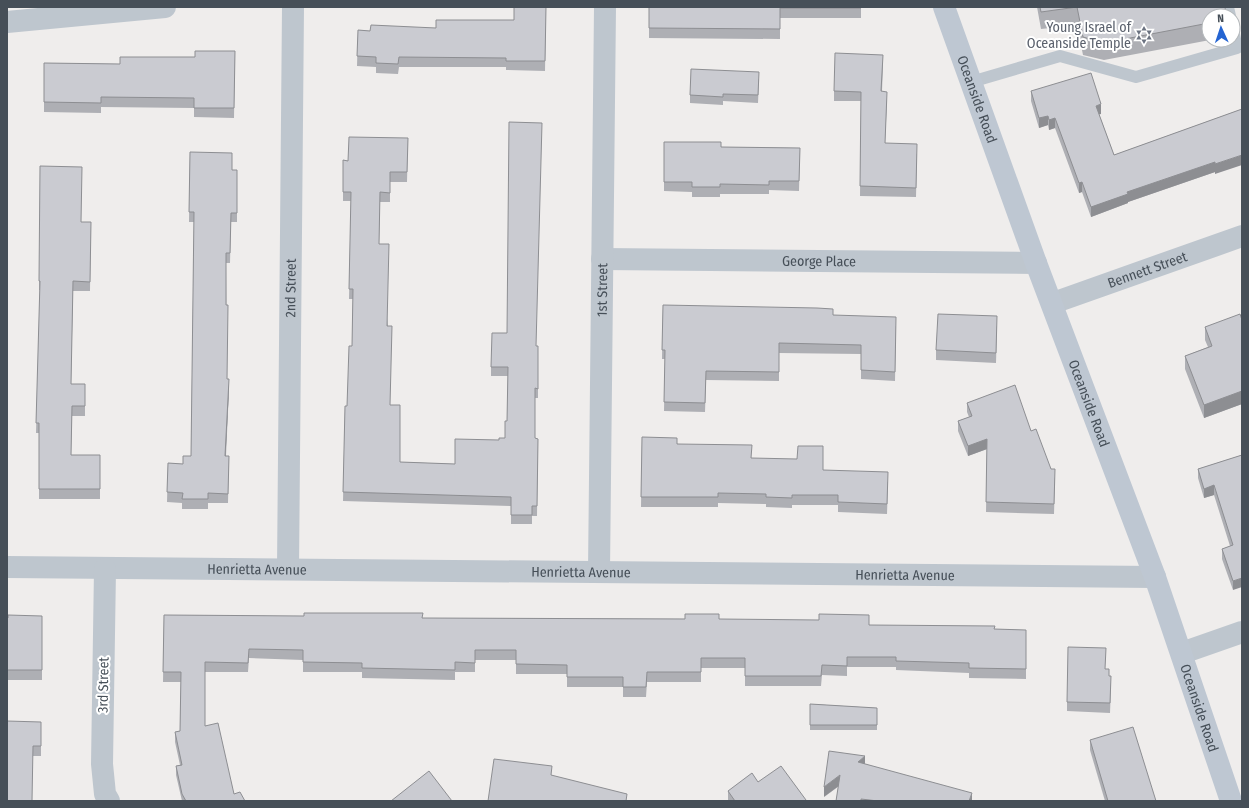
<svg xmlns="http://www.w3.org/2000/svg" width="1249" height="808" font-family="'Fira Sans Condensed',sans-serif">
	<style>
		.lines { fill: none; stroke-linecap: round; stroke-linejoin: round }
		.service { stroke: #bec6ce; stroke-width: 12 }
		.minor { stroke: #bec6ce; stroke-width: 22 }
		.secondary { stroke: #bec7d2; stroke-width: 22 }
		.wall { fill: #aeafb4 }
		.shaded-wall { fill: #8d8e92 }
		.building { fill: #cacbd1; stroke: #8d8e92 }
		.labels { text-anchor: middle; stroke-width: 4; stroke-linejoin: round; paint-order: stroke }
		.worship-label { font-size: 14px; fill: #5b616d; stroke: #fff; text-anchor: end }
		.street-label { font-size: 14px; fill: #464f58; stroke: #fff }
	</style>
	<rect width="100%" height="100%" fill="#efedec"/>
	<g class="lines">
		<g class="service">
			<polyline points="1228,7 1230,16"/>
			<polyline points="971,82 1060,56 1136,77 1237,48 1233,30"/>
		</g>
		<g class="minor">
			<polyline points="7,22 165,7"/>
			<path id="s1" d="M602,259L1036,263"/>
			<path id="s2" d="M1053,303L1242,236"/>
			<path id="s3" d="M7,567L1155,577"/>
			<polyline points="105,569 102,764 105,794 109,801"/>
			<path id="s4" d="M288,569L293,7"/>
			<path id="s5" d="M599,572L605,7"/>
			<polyline points="1182,653 1242,632"/>
		</g>
		<path class="secondary" id="s6" d="M944,7L1036,263L1155,577L1231,801"/>
	</g>
	<g class="wall">
		<polygon points="546,7 545,71 506,70 506,67 399,67 398,74 376,73 376,67 357,66 358,30 370,31 436,28 514,20"/>
		<polygon points="649,7 861,7 861,18 780,18 780,39 649,38"/>
		<polygon points="1037,7 1225,7 1209,16 1209,40 1210,40 1104,60 1083,55 1077,25 1041,29"/>
		<polygon points="235,51 234,118 194,117 194,108 101,107 101,113 44,112 44,63 120,64 195,57"/>
		<polygon points="883,65 882,91 887,101 885,144 917,154 916,197 860,196 861,101 834,101 834,91"/>
		<polygon points="759,79 758,103 723,101 723,105 690,103 690,95"/>
		<polygon points="1031,91 1101,114 1099,114 1114,155 1242,109 1215,174 1215,172 1128,202 1128,203 1091,217 1082,192 1079,193 1055,128 1049,130 1048,125 1039,128 1031,101"/>
		<polygon points="408,138 407,182 390,182 390,202 380,202 379,244 388,326 390,405 400,462 455,464 499,440 505,438 507,421 508,376 491,376 491,367 537,346 538,346 538,398 535,398 535,438 538,439 537,516 532,516 532,524 511,524 511,506 343,501 345,406 347,406 352,346 353,299 349,299 351,201 343,201 343,160 348,161"/>
		<polygon points="664,142 721,147 800,148 799,191 769,190 769,194 720,194 720,197 692,197 692,192 664,191"/>
		<polygon points="190,152 232,170 237,180 237,222 231,222 230,263 226,263 227,379 229,389 226,456 229,456 228,503 208,503 208,509 182,509 182,503 167,502 168,463 183,464 191,456 194,222 189,222"/>
		<polygon points="82,222 91,222 90,291 73,291 71,384 85,394 85,416 72,416 71,455 100,455 100,499 39,499 39,433 36,433 40,290 39,290 39,281"/>
		<polygon points="663,305 833,315 896,326 895,381 861,379 861,354 779,353 779,381 706,380 705,412 664,411 665,359 662,359"/>
		<polygon points="1242,320 1242,404 1204,418 1185,369 1185,356 1208,347 1205,340 1205,327"/>
		<polygon points="997,326 996,363 936,360 936,350"/>
		<polygon points="967,403 1031,431 1055,479 1054,514 986,512 987,449 968,456 958,431 958,421 969,417 967,412"/>
		<polygon points="642,437 752,458 823,470 888,482 887,514 838,512 838,505 792,505 792,508 766,507 766,504 718,503 718,507 641,507"/>
		<polygon points="1242,455 1233,590 1222,559 1222,549 1230,546 1214,495 1204,498 1198,478 1198,469"/>
		<polygon points="164,615 422,618 719,619 869,625 1026,630 1026,679 969,678 969,673 896,670 896,667 847,667 847,676 822,675 821,686 745,686 745,668 701,668 701,682 647,682 646,697 623,697 623,687 567,687 567,674 516,674 516,660 475,660 475,672 455,672 455,680 362,678 362,672 303,672 303,660 249,658 248,672 205,672 205,726 234,794 245,801 182,801 176,775 176,766 180,765 175,742 175,732 180,731 181,682 163,682"/>
		<polygon points="42,616 42,680 7,680 7,618"/>
		<polygon points="1105,669 1109,676 1111,686 1110,713 1067,711 1067,702"/>
		<polygon points="810,704 877,708 877,730 810,730"/>
		<polygon points="41,722 41,756 33,756 7,801"/>
		<polygon points="1090,740 1156,801 1105,801 1090,750"/>
		<polygon points="865,764 972,801 836,801 839,786 824,797"/>
		<polygon points="758,782 806,801 728,801 728,791"/>
	</g>
	<g class="shaded-wall">
		<polygon points="1101,104 1101,114 1096,115 1096,106"/>
		<polygon points="1048,116 1048,125 1039,128 1039,118"/>
		<polygon points="1055,118 1055,128 1049,130 1049,120"/>
		<polygon points="1242,155 1242,165 1215,174 1215,164"/>
		<polygon points="1215,162 1215,172 1128,202 1128,203 1091,217 1091,207 1127,192"/>
		<polygon points="1082,182 1082,192 1079,193 1079,183"/>
		<polygon points="229,379 229,389 225,466 225,456"/>
		<polygon points="1242,391 1242,404 1204,418 1204,405"/>
		<polygon points="987,439 987,449 968,456 968,446"/>
		<polygon points="1214,485 1214,495 1204,498 1204,489"/>
		<polygon points="1242,578 1242,587 1233,590 1233,581"/>
		<polygon points="865,756 865,766 858,762"/>
		<polygon points="840,775 840,785 824,797 824,787"/>
		<polygon points="972,793 972,801 969,801"/>
	</g>
	<g class="building">
		<polygon points="514,7 546,7 545,61 506,61 506,58 399,57 398,64 376,63 376,57 357,56 358,30 370,31 371,25 436,28 436,20 514,20"/>
		<polygon points="649,7 861,7 861,8 780,8 780,29 649,28"/>
		<polygon points="1040,7 1225,7 1226,16 1209,16 1209,23 1104,43 1083,37 1077,7 1041,12"/>
		<polygon points="195,51 235,51 234,108 194,108 194,98 101,97 101,103 44,102 44,63 120,64 120,57 195,57"/>
		<polygon points="835,53 883,55 881,91 887,92 885,143 917,144 916,188 860,186 861,92 834,91"/>
		<polygon points="691,69 759,72 758,95 723,94 723,97 690,95"/>
		<polygon points="1091,73 1101,104 1096,106 1114,155 1242,109 1242,155 1215,164 1215,162 1127,192 1128,194 1091,207 1082,182 1079,183 1055,118 1049,120 1048,116 1039,118 1031,91"/>
		<polygon points="509,122 542,123 536,346 538,346 538,389 535,388 535,438 538,439 537,506 532,506 532,515 511,515 511,497 343,492 345,406 347,406 349,346 352,346 353,289 349,289 351,192 343,192 343,160 348,161 349,137 408,138 407,172 390,172 390,193 380,192 379,244 389,244 387,326 392,326 390,405 400,405 400,462 455,464 455,439 499,440 499,438 505,438 505,421 507,421 508,367 491,367 492,333 507,333"/>
		<polygon points="664,142 721,142 721,147 800,148 799,181 769,181 769,185 720,184 720,187 692,187 692,182 664,182"/>
		<polygon points="190,152 232,153 232,170 237,170 237,213 231,213 230,253 226,253 226,305 228,305 227,379 229,379 225,456 229,456 228,494 208,493 208,499 182,499 183,493 167,492 168,463 183,464 183,456 191,456 194,212 189,212"/>
		<polygon points="40,166 82,167 81,222 91,222 90,282 73,281 71,384 85,384 85,406 72,406 71,455 100,455 100,489 39,489 39,423 36,423 40,281 39,281"/>
		<polygon points="663,305 817,308 833,309 833,315 896,317 895,372 861,370 861,345 779,343 779,372 706,371 705,403 664,402 665,350 662,350"/>
		<polygon points="938,314 997,316 996,353 936,350"/>
		<polygon points="1240,314 1242,320 1242,391 1204,405 1185,356 1212,346 1205,327"/>
		<polygon points="1015,385 1031,431 1036,429 1051,469 1055,469 1054,504 986,502 987,439 968,446 958,421 972,416 967,403"/>
		<polygon points="642,437 677,438 677,444 752,445 751,458 797,459 798,446 823,446 823,470 888,472 887,504 838,502 838,495 792,495 792,498 766,497 766,494 718,493 718,497 641,497"/>
		<polygon points="1242,455 1242,578 1233,581 1222,549 1233,545 1214,485 1204,489 1198,469"/>
		<polygon points="304,613 423,613 422,618 685,619 685,614 719,614 719,619 819,620 819,614 869,615 869,625 995,626 994,629 1026,630 1026,669 969,668 969,663 896,661 896,657 847,657 847,666 822,665 821,676 745,676 745,658 701,658 701,672 647,672 646,687 623,687 623,677 567,677 567,665 516,664 516,650 475,650 475,663 455,662 455,670 362,668 362,663 303,662 303,650 249,649 248,663 205,662 205,726 218,723 234,794 240,792 245,801 186,801 182,794 176,766 182,765 175,732 180,731 181,672 163,672 164,615 304,616"/>
		<polygon points="8,615 42,616 42,670 7,670 7,618 8,618"/>
		<polygon points="1068,647 1106,648 1105,669 1109,669 1109,676 1111,676 1110,703 1067,702"/>
		<polygon points="810,704 877,708 877,725 810,725"/>
		<polygon points="7,721 41,722 41,746 33,746 32,801 7,801"/>
		<polygon points="1133,727 1156,801 1108,801 1090,740"/>
		<polygon points="829,751 865,756 858,762 972,793 969,801 878,801 861,799 861,801 836,801 840,775 824,787"/>
		<polygon points="494,759 552,766 551,775 627,794 626,801 488,801"/>
		<polygon points="781,766 806,800 805,801 735,801 728,791 752,773 758,782"/>
		<polygon points="429,771 452,801 391,801"/>
	</g>
	<defs>
		<g id="synagogue-bare" transform="scale(1.38)"><path d="M0-6.5L5.6 3.2H-5.6ZM0 6.5L5.6-3.2H-5.6Z" fill="#6b7280" stroke="#fff" stroke-width="2.5" paint-order="stroke"/></g>
	</defs>
	<g fill-rule="evenodd">
		<use href="#synagogue-bare" x="1144" y="35"/>
	</g>
	<g class="labels">
		<g class="worship-label">
			<text x="1131" y="32">Young Israel of<tspan x="1131" dy="16">Oceanside Temple</tspan></text>
		</g>
		<g class="street-label">
			<text dy="5" stroke="none"><textPath href="#s6" startOffset="98">Oceanside Road</textPath></text>
			<text dy="5" stroke="none"><textPath href="#s1" startOffset="217">George Place</textPath></text>
			<text dy="5" stroke="none"><textPath href="#s2" startOffset="100">Bennett Street</textPath></text>
			<text dy="5" stroke="none"><textPath href="#s4" startOffset="281">2nd Street</textPath></text>
			<text dy="5" stroke="none"><textPath href="#s5" startOffset="282">1st Street</textPath></text>
			<text dy="5" stroke="none"><textPath href="#s6" startOffset="422">Oceanside Road</textPath></text>
			<text dy="5" stroke="none"><textPath href="#s3" startOffset="250">Henrietta Avenue</textPath></text>
			<text dy="5" stroke="none"><textPath href="#s3" startOffset="574">Henrietta Avenue</textPath></text>
			<text dy="5" stroke="none"><textPath href="#s3" startOffset="898">Henrietta Avenue</textPath></text>
			<text transform="translate(103 685) rotate(-89)" y="5">3rd Street</text>
			<text dy="5" stroke="none"><textPath href="#s6" startOffset="746">Oceanside Road</textPath></text>
		</g>
	</g>
	<rect width="1249" height="808" fill="none" stroke="#464f58" stroke-width="16"/>
	<g transform="translate(1221 28) rotate(357)"><circle r="19" fill="#ffffff" stroke="#b5b9bc"/>
	<path d="M0-3L7 15L0 10L-7 15Z" fill="#2464d2"/>
	<text y="-6" font-size="11" font-weight="bold" text-anchor="middle" fill="#464f58">N</text>
	</g>
</svg>
